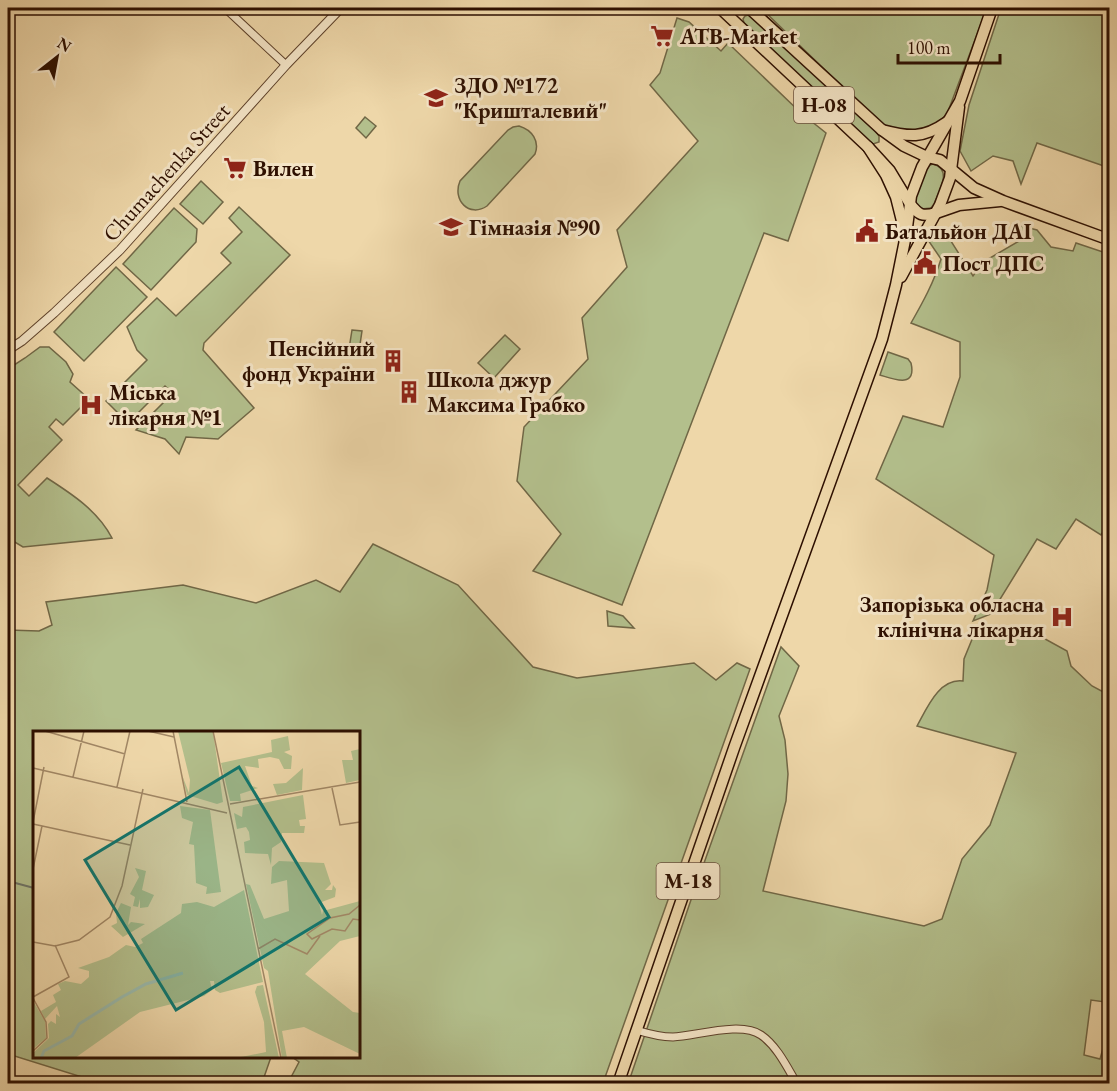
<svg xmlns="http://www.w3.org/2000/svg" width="1117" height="1091" font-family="'EB Garamond',serif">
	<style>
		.green { fill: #b3bf8c; stroke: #706746; stroke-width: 1.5 }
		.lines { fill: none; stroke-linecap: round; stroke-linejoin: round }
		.stream { stroke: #6e7567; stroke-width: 2 }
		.minor-casing { stroke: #5d412a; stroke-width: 9 }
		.tertiary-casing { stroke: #5d412a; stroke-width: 10 }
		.primary-casing { stroke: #2d0f00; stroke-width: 13 }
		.trunk-casing { stroke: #2d0f00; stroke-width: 13 }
		.minor { stroke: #f4e5c7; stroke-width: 7 }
		.tertiary { stroke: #f4e5c7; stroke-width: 8 }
		.primary { stroke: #eed7a9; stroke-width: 10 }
		.trunk { stroke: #eed7a9; stroke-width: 10 }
		.labels { text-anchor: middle; stroke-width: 6; stroke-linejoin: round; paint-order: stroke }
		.shield { fill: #f4e5c7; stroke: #694f3c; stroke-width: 1.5 }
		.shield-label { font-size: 21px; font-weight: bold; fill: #2d0f00 }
		.poi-label { font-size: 22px; font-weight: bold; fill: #2d0f00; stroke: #f4e5c7; text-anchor: start }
		.street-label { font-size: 22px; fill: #2d0f00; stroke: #f4e5c7 }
		.inset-river { fill: none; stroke: #99b9ab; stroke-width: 3 }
		.inset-road { fill: none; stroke: #a18765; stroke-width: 1.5 }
		.view { fill: #0f766e; fill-opacity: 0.15; stroke: #0f766e; stroke-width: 3 }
		.inset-edge { fill: none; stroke: #2d0f00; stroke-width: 3 }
	</style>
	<rect width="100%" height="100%" fill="#eed7a9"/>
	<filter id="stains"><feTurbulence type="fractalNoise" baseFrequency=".00333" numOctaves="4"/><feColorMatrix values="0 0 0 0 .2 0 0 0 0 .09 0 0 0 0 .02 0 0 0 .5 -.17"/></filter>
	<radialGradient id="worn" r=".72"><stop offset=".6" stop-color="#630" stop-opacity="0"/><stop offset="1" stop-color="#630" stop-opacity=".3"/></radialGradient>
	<g class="green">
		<polygon points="761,8 987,8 947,114 934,127 900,133 881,124"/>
		<polygon points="1001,8 1109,8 1109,167 1101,165 1037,143 1021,184 1013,161 993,156 971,171 960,151 969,105"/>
		<polygon points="748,15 753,17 875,131 879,136 879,142 873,144 868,141 744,23 743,19 745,16"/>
		<polygon points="677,18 689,22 721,51 728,43 801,113 826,133 788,241 764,233 622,605 533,571 561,534 517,481 524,427 588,359 582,318 627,267 617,230 698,141 650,85 660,73"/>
		<polygon points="365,117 376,126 366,138 356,128"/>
		<path d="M519,126C532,130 540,141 535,154L487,206C469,218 452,200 460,181L508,130L513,127Z"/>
		<path d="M933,164C953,169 939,191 934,204L931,208L921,209L915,203L914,198L927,166Z"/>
		<polygon points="201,181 223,202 203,224 180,204"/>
		<polygon points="239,207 290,255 204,343 203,350 254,408 218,439 186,437 179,454 165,439 136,430 173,393 165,386 128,423 106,401 147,360 137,350 127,327 157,298 176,316 231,263 221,253 242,232 229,218"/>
		<polygon points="174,208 197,229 196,242 151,290 123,264"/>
		<path d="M1013,224L1037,230L1051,247L1073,251L1076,243L1109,254V522L1101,535L1076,519L1056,549L1037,539L991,614L973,621L987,590L994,555L876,479L903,416L943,427L960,377V342L911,323C923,302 934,282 941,259L928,240L944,230L973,276L983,262L1021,240Z"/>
		<polygon points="116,267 147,297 84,361 54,332"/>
		<polygon points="352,330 362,331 359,351 349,349"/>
		<polygon points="505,335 520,349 494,378 478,363"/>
		<path d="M40,347H49L66,362L73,374L70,382L89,399L63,425L56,419L49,427L62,440L18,485L29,496L47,478C72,494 98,511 112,538L23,547L8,538V369L25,358Z"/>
		<path d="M888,352L908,359L911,363C917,389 893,379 880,375Z"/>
		<polygon points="373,544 458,585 533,667 577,678 694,663 716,680 737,663 750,669 603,1083 288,1083 299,1062 292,1057 358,1056 358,732 34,732 34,1056 271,1057 262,1083 101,1083 8,1054 8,630 39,631 52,625 46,602 183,585 256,603 316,580 340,592"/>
		<polygon points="607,611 623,616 634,628 608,626"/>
		<path d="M1027,629L1067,651L1071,666L1092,686L1109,695V984H1106L1105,1002L1091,1000L1084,1055L1100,1059L1106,1038L1109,1039V1083L628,1084L693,894L781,647L799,666L779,716L785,740L788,774L786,801L763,891L924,926L942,919L962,859L990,825L1016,753L917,726C927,708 939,678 963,681L964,659L973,637Z"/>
	</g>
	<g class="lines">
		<polyline class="stream" points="8,881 34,888"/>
		<g class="minor-casing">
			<g id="minor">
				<polyline points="225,8 286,65"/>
				<path d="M636,1030C649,1034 660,1037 673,1037C696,1036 741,1021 761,1035C777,1046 787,1067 797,1084"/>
			</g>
		</g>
		<g class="tertiary-casing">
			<polyline id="tertiary" points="8,350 22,341 54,313 120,250 286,65 341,8"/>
		</g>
		<g class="primary-casing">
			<g id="primary">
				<polyline points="720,8 868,147 890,171 910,204"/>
				<polyline points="749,8 882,130 904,146 927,157"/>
				<polyline points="951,169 974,188 1003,201 1110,240"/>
				<polyline points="936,213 959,205 1000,201"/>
			</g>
		</g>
		<g class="trunk-casing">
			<g id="trunk">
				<path d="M882,130C909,137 923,139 947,122"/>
				<polyline points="868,147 886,175 896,197 904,229"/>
				<polyline points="927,157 940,160 951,169"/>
				<path d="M910,204C919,215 922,217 936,213"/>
				<polyline points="901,277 940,205 950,178 959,107"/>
				<polyline points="618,1084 734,748 882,339 896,285 906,235 911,196 922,167 960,101 992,8"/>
			</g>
		</g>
		<use href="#minor" class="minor"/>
		<use href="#tertiary" class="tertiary"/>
		<use href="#primary" class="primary"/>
		<use href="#trunk" class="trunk"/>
	</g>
	<defs>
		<g id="supermarket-bare" transform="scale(1.8)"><path d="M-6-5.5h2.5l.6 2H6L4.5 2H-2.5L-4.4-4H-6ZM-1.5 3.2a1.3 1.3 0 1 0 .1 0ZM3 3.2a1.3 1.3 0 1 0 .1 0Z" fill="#8f2418" stroke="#f4e5c7" stroke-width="2.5" paint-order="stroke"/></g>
		<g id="school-bare" transform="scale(1.8)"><path d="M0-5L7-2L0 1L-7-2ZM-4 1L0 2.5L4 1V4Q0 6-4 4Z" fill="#8f2418" stroke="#f4e5c7" stroke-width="2.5" paint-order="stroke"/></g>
		<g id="civic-bare" transform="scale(1.8)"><path d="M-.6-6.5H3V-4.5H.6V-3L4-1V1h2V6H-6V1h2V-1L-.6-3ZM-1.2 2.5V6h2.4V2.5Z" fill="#8f2418" stroke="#f4e5c7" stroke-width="2.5" paint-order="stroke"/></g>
		<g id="building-bare" transform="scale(1.8)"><path d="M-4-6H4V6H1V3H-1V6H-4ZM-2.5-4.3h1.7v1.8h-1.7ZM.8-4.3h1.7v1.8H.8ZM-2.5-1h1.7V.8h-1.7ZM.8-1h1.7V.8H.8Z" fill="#8f2418" stroke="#f4e5c7" stroke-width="2.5" paint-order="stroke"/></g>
		<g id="hospital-bare" transform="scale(1.8)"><path d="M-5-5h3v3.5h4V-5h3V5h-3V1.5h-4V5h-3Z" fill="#8f2418" stroke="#f4e5c7" stroke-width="2.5" paint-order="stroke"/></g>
	</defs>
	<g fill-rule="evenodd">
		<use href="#supermarket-bare" x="662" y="36"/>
		<use href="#school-bare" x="436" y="98"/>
		<use href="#supermarket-bare" x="235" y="168"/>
		<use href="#school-bare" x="451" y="227"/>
		<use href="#civic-bare" x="867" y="231"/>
		<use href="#civic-bare" x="925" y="263"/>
		<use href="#building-bare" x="393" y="361"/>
		<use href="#building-bare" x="409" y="392"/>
		<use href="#hospital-bare" x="91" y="405"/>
		<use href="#hospital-bare" x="1062" y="617"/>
	</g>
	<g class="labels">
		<g class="shield">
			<rect x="794" y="87" width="60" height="36" rx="4.5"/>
			<rect x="656.5" y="863" width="63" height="36" rx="4.5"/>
		</g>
		<g class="shield-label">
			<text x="824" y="112">Н-08</text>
			<text x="688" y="888">М-18</text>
		</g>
		<g class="poi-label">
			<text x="680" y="44">ATB-Market</text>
			<text x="454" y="93">ЗДО №172<tspan x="454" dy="25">"Кришталевий"</tspan></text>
			<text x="253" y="176">Вилен</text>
			<text x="469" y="235">Гімназія №90</text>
			<text x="885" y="239">Батальйон ДАI</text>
			<text x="943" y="271">Пост ДПС</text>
			<text x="375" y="356" text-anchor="end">Пенсійний<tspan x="375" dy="25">фонд України</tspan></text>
			<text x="427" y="387">Школа джур<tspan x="427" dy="25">Максима Грабко</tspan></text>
			<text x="109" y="400">Міська<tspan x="109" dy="25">лікарня №1</tspan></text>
			<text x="1044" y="612" text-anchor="end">Запорізька обласна<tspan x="1044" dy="25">клінічна лікарня</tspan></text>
		</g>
		<g class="street-label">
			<text transform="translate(166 172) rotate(-48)" y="8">Chumachenka Street</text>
		</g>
	</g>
	<g transform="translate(33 731)">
		<rect width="327" height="327" fill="#eed7a9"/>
		<path d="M145,0H180L190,71L184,73L154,64L149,44L156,62L157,49ZM255,5L257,19L251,21L259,25L258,38H251L246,28L237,26L225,28L226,37L212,35L219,55L225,57L207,63L208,70H197L188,32L239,21L238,9ZM327,18V49L313,52L309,29H320L318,20ZM270,37L269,59L244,64L240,53L253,52ZM270,64L273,88L266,89L267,95H272L271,102H249L248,111L239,117L238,134L235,123L212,122L211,111L217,109L216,101L213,96L204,98L201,82L209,86L210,76ZM147,75L177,79L188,161L173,163L174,156L163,152L161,114L156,113L160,91L149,87ZM246,130L291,132L298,153L292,159H299L300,154L303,158L302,166L286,172L289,184L290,180L327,170V205L307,210L272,243L320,281L327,282V323L271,296L249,300L254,327H249L235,240L231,237L213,153L217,154L231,188L256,180L254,149L238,153L239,136ZM102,137L113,140L109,159L121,164L115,176L107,177V168L105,176L100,175L102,166L97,163L106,146ZM211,159L230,251L187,262L182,259L181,250H177L179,259L171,265L107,281L42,327H0V322L16,307L15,293L18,290L23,293V283L27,286L24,275L12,288L8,280L23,271L20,264L28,259L25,253L32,250L48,253L56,246V240L45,237L76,226L93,214L102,216L110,212L108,208L148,182L149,173L164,171L181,176ZM88,172L98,176L95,194L98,191L112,193L90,206L78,195L84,192L83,182ZM230,254L246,327H203L233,321L231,291L222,261L224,255ZM0,270L12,290L13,307L0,318Z" fill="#b3bf8c"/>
		<path class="inset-river" d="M8,327L11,320L39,305L46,293L89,266L113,253L150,242"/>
		<path class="inset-road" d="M12,0L92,23M115,0L141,6M140,0L154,71M180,0L248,327M0,37L194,82M40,46L51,0M84,56L97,0M299,57L307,94L327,91M197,73L327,51M0,91L11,36M0,93L97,114M0,138L9,95M327,174L316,183L297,187L274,203L279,208L299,198L312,200L320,188L327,189M0,211L22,215L46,209L77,186L89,155L110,58M225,218L242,208L274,223L287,205M0,266L36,246L22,214M0,267L13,291L14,307L0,320"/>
		<path class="view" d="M206,36L296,186L143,279L52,129Z"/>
		<rect width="327" height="327" class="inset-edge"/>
	</g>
	<rect width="1117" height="1091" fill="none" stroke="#eed7a9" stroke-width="30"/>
	<rect x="9" y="9" width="1099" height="1073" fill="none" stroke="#2d0f00" stroke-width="3"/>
	<rect x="15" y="15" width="1087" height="1061" fill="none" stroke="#2d0f00" stroke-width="1.5"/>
	<g transform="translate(57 57) rotate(31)" stroke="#f4e5c7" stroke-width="4.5" paint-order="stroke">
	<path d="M0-4.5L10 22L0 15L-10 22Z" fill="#2d0f00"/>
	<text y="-9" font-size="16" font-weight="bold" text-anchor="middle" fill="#2d0f00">N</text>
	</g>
	<path d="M898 54v9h102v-9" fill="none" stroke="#2d0f00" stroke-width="3"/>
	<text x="907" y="54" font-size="18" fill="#2d0f00" stroke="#f4e5c7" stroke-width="4.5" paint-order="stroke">100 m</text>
	<rect width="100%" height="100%" filter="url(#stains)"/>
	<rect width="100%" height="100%" fill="url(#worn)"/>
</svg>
